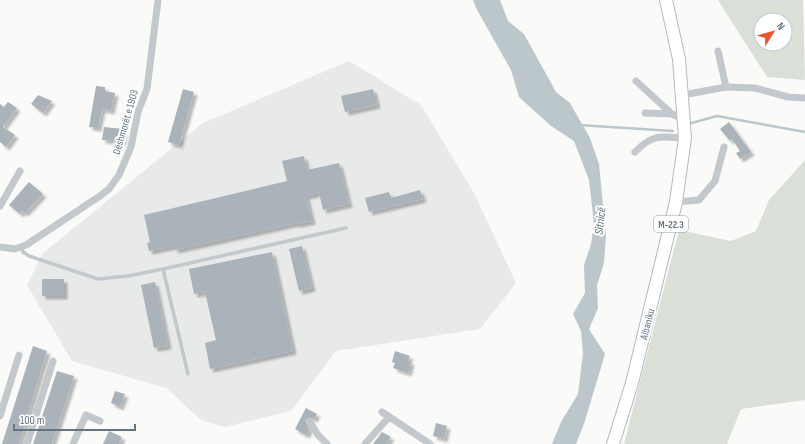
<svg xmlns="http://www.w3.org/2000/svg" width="805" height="444" font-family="'Sofia Sans Condensed',sans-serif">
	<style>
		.built { fill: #e8e9e9 }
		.green { fill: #dadfd7; fill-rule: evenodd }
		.water { fill: #bbc7cb }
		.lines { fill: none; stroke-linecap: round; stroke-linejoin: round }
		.stream { stroke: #bbc7cb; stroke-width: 2.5 }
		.building { fill: #aab3b9; filter: url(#shadow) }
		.primary-casing { stroke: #b5babe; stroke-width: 14 }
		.lane { stroke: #c3c8cc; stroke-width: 3.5 }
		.street { stroke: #c3c8cc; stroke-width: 7 }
		.primary { stroke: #fff; stroke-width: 12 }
		.labels { text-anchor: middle; stroke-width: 4; stroke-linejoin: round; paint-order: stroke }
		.shield { fill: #fff; stroke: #939fa8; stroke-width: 1 }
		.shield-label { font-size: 10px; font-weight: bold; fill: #657683 }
		.street-label { font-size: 11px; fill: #657683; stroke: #fff }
		.water-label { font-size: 12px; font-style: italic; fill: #60757c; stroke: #fff }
	</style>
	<defs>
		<filter id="shadow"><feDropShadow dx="3.5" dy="3.5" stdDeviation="1" flood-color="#0004"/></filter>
	</defs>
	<rect width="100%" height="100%" fill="#fafaf8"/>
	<polygon class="built" points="349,61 421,105 474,193 516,283 480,329 336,351 291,411 225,427 201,420 166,388 72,361 27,285 43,253 203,123"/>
	<g class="green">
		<path d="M718,0H803L805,80L767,77ZM761,20H785V44H761Z"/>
		<polygon points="805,160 805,400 741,409 727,444 624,444 679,230 731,241 756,231 769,200"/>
	</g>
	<polygon class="water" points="473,0 500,0 508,21 524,34 556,92 570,103 590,138 599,164 606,235 604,263 597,285 598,308 589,329 605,354 584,424 576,444 552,444 561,422 578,394 583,353 581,331 573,314 585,293 584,265 591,244 594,224 589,180 574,141 551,126 519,97 511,70 476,8"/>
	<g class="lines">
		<g class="stream">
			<polyline points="688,124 717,116 805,132"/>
			<polyline points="579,125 673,131"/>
		</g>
	</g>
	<g class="building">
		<polygon points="96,86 105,87 105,91 115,93 111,111 102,109 98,128 89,127"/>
		<polygon points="183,89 194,92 179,145 168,142"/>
		<polygon points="373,89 377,105 345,112 341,96"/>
		<polygon points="38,95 52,101 43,113 31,104"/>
		<polygon points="8,102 17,108 3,127 15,135 6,147 0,142 0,104 4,107"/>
		<polygon points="729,122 751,152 740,159 736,153 740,151 732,139 730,141 720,129"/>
		<polygon points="104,127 124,129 123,142 102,140"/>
		<polygon points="304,156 307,170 339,163 349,204 323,210 319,193 306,196 312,221 297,224 296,223 175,250 174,246 149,251 147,243 150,242 144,215 287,181 282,161"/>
		<polygon points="29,182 43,194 25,213 22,211 20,214 9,205"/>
		<polygon points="420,190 423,199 369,212 365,198 389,192 391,198"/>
		<polygon points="302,246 312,288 299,291 289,249"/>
		<polygon points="272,252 293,351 210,369 205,343 216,340 205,292 194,294 189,269"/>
		<rect x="42" y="279" width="22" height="17"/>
		<polygon points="155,282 168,346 154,348 141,285"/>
		<polygon points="33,346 47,351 19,444 2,444"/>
		<polygon points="395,351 410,356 408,361 411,362 408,373 393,368 395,363 392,362"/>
		<polygon points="57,371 74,376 52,444 33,444"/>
		<polygon points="115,391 125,394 120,407 111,403"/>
		<polygon points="306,408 317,414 314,419 309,417 305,420 309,430 306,435 295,429"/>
		<polygon points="436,423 447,426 444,439 433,436"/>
		<polygon points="109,431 122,437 119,444 103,444"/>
		<polygon points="382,432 391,437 386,444 373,444"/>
	</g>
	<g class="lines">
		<g class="primary-casing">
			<polyline id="primary" points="613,444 632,383 676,202 685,138 679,59 666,0"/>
		</g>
		<g class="lane">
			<polyline points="21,247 23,252 29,256 98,279 128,276 163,269 346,228"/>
			<polyline points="163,269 188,374"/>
		</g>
		<g class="street">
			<polyline points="636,81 672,114 685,120"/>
			<polyline points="726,87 755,88 788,97 805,98"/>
			<polyline points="683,95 726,87 718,51"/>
			<polyline points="645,113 672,114"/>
			<path d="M635,152C654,133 660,137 685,138"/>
			<polyline points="676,202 699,200 715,181 724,147"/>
			<polyline points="0,206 20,171"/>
			<polyline points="0,247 15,249 26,245 100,196 109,189 119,175 131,147 138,112 147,89 158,0"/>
			<polyline points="382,412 430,444"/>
			<polyline points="0,416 19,355"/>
			<polyline points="310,422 318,435 327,444"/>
			<polyline points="27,444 53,361"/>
			<polyline points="73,444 86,415 100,421"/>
			<polyline points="365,444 389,417"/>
		</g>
		<use href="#primary" class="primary"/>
	</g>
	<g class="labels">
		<rect class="shield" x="654" y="216" width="34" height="16" rx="3"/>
		<g class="shield-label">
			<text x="671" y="228">M-22.3</text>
		</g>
		<g class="street-label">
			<text transform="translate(125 122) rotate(-74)" y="4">Dëshmorët e 1903</text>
			<text transform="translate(647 324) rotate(-76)" y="4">Albaniku</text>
		</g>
		<g class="water-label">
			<text transform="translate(600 221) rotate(-84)" y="4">Sitnicë</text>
		</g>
	</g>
	<g transform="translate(773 32) rotate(53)"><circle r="19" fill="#ffffff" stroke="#c1c8cd"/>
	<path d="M0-3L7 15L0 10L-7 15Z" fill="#e4572e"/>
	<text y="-6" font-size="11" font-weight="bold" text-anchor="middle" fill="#657683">N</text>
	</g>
	<path d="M14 424v6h121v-6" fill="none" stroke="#657683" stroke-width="2"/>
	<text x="20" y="424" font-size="12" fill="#657683" stroke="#ffffff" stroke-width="3" paint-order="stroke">100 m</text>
</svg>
